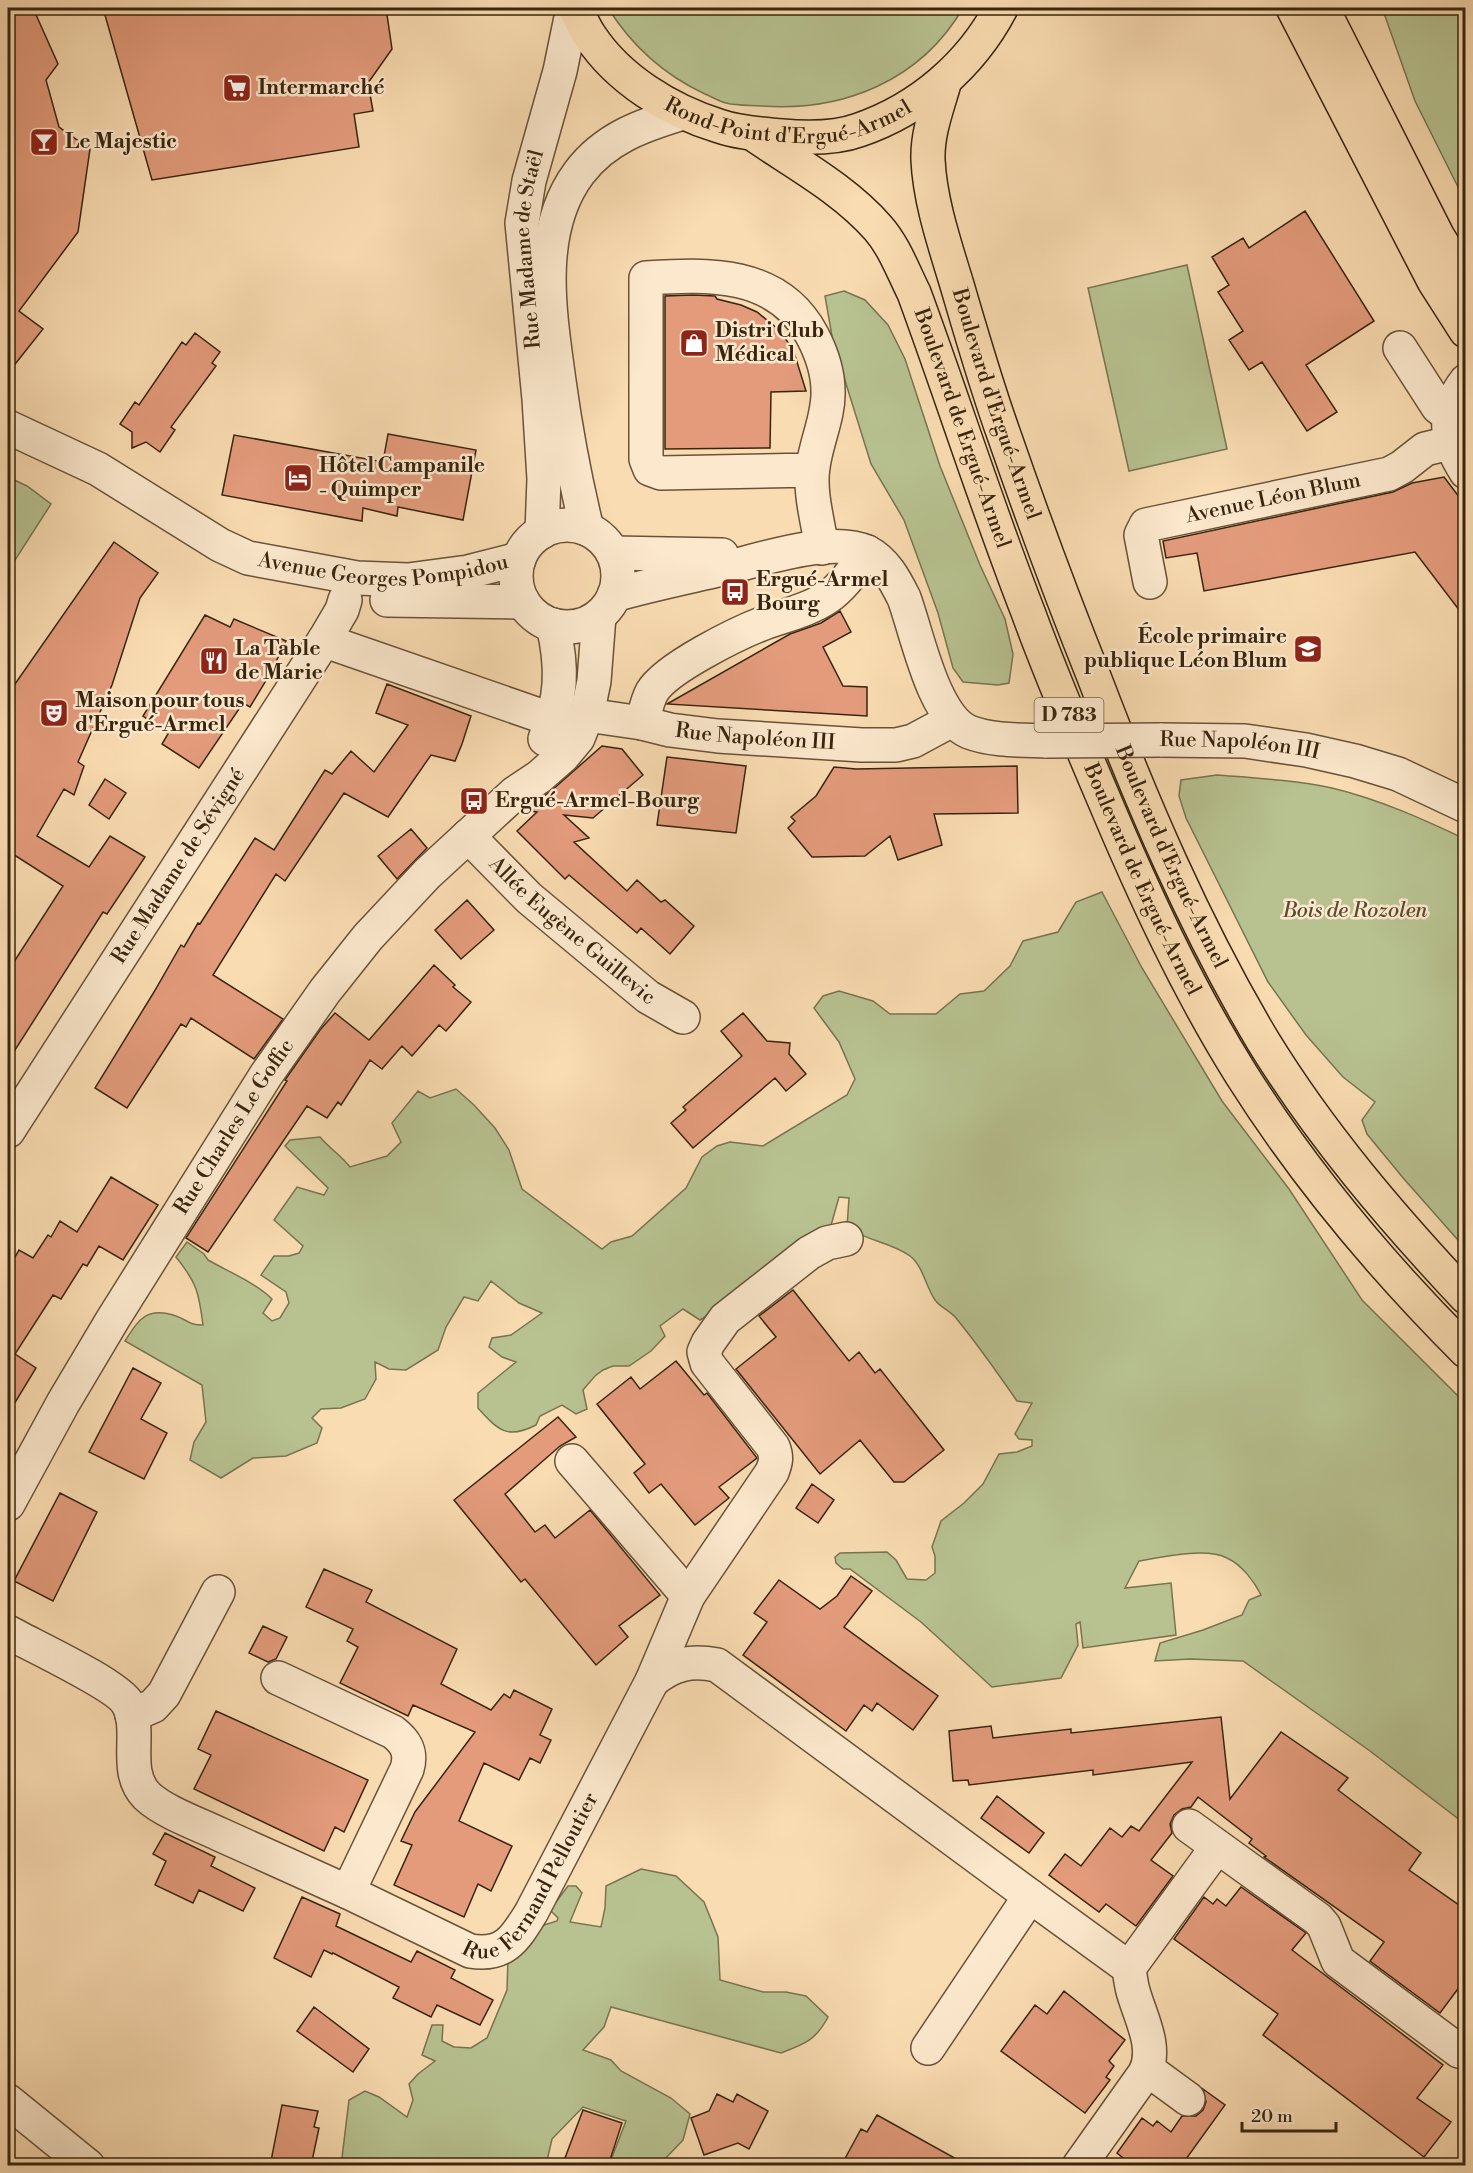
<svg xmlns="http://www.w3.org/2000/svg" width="1473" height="2173" font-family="'Libre Bodoni',serif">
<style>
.green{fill:#b8c291;stroke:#787450;stroke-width:1.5}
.building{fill:#e39b7c;stroke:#38250f;stroke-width:1.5}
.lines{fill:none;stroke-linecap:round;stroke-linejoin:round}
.minor-casing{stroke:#685338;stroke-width:36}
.major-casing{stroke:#38250f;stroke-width:36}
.minor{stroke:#fce8cd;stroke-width:33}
.major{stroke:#fadcb2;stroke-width:33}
.minor-bridge-casing{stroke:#685338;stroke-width:36;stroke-linecap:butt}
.minor-bridge{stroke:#fce8cd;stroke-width:33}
.labels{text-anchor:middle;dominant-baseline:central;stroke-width:5;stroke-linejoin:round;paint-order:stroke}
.shield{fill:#fce8cd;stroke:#736048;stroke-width:1.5}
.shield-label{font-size:20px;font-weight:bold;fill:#38250f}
.poi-label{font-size:21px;font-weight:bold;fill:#38250f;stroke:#fce8cd;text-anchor:start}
.street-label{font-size:21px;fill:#38250f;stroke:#fce8cd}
.park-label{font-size:21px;font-style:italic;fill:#584c30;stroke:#fce8cd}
</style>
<rect width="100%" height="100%" fill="#fadcb2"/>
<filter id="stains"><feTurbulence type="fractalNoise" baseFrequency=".00333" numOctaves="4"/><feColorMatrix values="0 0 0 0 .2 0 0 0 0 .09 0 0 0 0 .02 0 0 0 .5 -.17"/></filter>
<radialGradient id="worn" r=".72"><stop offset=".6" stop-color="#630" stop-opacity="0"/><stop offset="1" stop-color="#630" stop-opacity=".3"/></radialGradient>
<path class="green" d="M608,8H963C921,80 844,112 762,106C751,105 737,106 726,103C719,101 712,97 705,94C664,75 632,46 608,8Z
M1380,8H1465V201L1415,101L1385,16Z
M1187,265L1227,449L1129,471L1088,288Z
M844,291L865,300L888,325L905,359L940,466L980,565L1005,619L1013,654L1009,683L998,685L963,682L953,668L938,613L904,520L871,464L833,342L825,296Z
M8,477L27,486L51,504L8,571Z
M1217,775C1255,778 1294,780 1332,788C1378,799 1423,819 1465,839V1248L1404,1179L1367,1134L1362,1120L1375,1102L1343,1077L1306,1035L1268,982L1186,818L1179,796L1181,780Z
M1102,892L1142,968L1222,1101L1289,1189L1362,1300L1465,1403V1824L1370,1751L1243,1661L1190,1659L1155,1661L1160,1643L1203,1630L1242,1615L1249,1600L1261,1595C1254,1581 1242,1565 1227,1558C1206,1547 1162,1557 1139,1561L1125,1588L1171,1583L1176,1635L1083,1648L1080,1622L1076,1624L1078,1645L1061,1678L992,1687L921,1622L850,1569H843L836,1563L835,1557L840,1553L887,1552L896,1560L907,1579L926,1580L935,1573V1556L932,1547L941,1521L964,1503L983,1484L999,1454L1017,1452L1032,1446V1440L1019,1439L1015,1434L1032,1403L1017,1401C997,1372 978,1345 956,1318C950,1311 940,1307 935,1300C926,1287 923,1266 910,1256C891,1242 866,1241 847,1227L849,1198L839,1197L830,1229L710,1314L700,1320L683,1309L660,1326L665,1336L651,1351L629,1366H613L603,1370L595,1376L583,1390L587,1409L576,1414L562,1405L540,1416L536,1425C507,1440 498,1430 478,1408V1393L516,1362L502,1357L489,1347L492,1338L511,1335L542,1313L519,1303L491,1281L478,1301L464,1297L446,1327L438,1350L406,1370L389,1369L375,1362L376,1379L365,1399L341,1408L321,1409L312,1418L322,1428L317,1443L286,1456L253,1458L221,1478L190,1460L194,1442L206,1422L202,1385L125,1341C139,1319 147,1306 176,1316C188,1320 188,1325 203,1325C199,1293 197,1283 176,1257L187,1242L204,1254L208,1260C229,1272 256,1283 272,1299L263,1313L272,1321L280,1318L289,1303L286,1292L261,1275L274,1256H289L299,1253L303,1246L274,1220L297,1187L324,1195L328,1188L285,1146L290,1140L320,1137C330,1149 341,1155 350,1167L387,1156L401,1142L392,1123L418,1091L430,1098L456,1089L474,1105L495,1128L509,1150L522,1189L602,1249L611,1242L632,1236L686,1188L702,1157L717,1146L730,1142L763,1146L847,1095L855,1079L839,1042L814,1008L823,996L839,991L873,1001L890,1014H936L960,994L984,991L1010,966L1023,941L1058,932L1076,902Z
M641,1869L676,1876L704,1902L718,1937L720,1980L763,1992H786L806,1996L828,2017C816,2040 805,2044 781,2053L611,2007L604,2027L583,2050L611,2060L621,2071L671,2098L690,2114L683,2140L659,2165H609L626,2121L583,2107L552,2139L546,2165L341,2166L349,2100L365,2091L379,2097L407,2117L413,2100L409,2084L418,2074L435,2061L422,2055L432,2025H443L442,2041L454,2047L471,2048L487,2038L507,1990L508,1959L538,1927L557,1921L558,1918L550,1910L568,1886H576L582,1893L570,1922L601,1927L605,1908L606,1886Z"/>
<path class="building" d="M16,8H33L58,64L46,80L59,127L90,149L78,232L19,311L43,329L8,373V23Z
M103,8H386L392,49L368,83L373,111L354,114L359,147L152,180Z
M1305,211L1374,321L1306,365L1337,412L1307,431L1262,362L1249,370L1229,340L1243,331L1218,292L1229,285L1212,257L1243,238L1249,248Z
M693,295L715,296L717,299L741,305L757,312L778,329L793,349L806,391L771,392L770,448L665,449V296Z
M195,333L220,352L212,363L216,366L171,427L175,430L160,452L146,442L132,448V432L120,424L135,402L139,405L182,342L186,345Z
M388,434L476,450L463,520L398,507L397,516L363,508L362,521L222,495L234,435L383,462Z
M1444,477L1466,506V619L1415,552L1204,591L1197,553L1166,558L1163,541L1393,492L1412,483Z
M114,542L158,573L140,598L112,685L78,762L84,766L74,795L64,789L37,836L89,867L110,836L145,857L107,914L103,912L8,1061V971L63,886L8,851V694Z
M840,611L851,632L823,647L843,686L867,687V716L667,704L790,634L821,623Z
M205,615L230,627L234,619L286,641L270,674L250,707L243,703L199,768L162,744L168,734L143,716Z
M387,684L471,716L462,744L455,761L431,755L388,817L344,793L285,881L276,874L213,975L283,1019L254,1059L191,1018L186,1027L181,1024L127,1108L95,1088L154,992L181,945L184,947L198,923L200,924L255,838L274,850L325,770L332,774L351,751L374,772L408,725L376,713Z
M602,746L622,749L643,775L593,818L564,815L589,838L574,842L627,891L637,880L661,902L665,900L694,926L670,954L641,928L637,933L569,875L565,879L517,831L537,812L524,810L551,791Z
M667,757L746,766L736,833L657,825Z
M1017,766L1018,813L934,814L942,845L898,860L890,836L865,856L812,857L788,828L795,821L791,817L816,796L834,767L856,769Z
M105,779L126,793L109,819L89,805Z
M411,829L427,848L397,879L378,856Z
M467,900L494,930L461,959L435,930Z
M434,965L455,985L453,987L471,1002L446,1031L439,1025L412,1056L402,1046L382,1069L370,1060L341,1105L338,1102L327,1118L307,1106L208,1252L186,1238L287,1081L285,1080L320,1030L335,1013L369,1040Z
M743,1013L767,1041L790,1043L789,1054L806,1074L786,1091L775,1078L693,1148L671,1123L686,1110L683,1107L742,1056L721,1031Z
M111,1177L158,1205L123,1260L99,1246L87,1266L83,1264L61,1299L53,1295L15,1354L36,1368L8,1414V1269L19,1250L33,1258L48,1235L51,1237L60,1221L77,1232Z
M793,1290L849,1361L859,1352L875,1373L880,1369L944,1450L904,1482H894L860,1440L820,1474L736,1369L776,1337L759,1316Z
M676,1361L704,1395L707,1393L757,1458L719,1487L729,1498L695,1525L661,1484L649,1493L634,1473L645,1464L597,1404L631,1377L640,1389Z
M133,1368L161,1383L141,1419L167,1433L144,1479L89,1452Z
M558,1417L576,1437L560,1446L505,1494L535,1532L545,1525L555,1538L590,1510L660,1595L619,1626L628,1637L596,1665L525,1579L521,1582L454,1500Z
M812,1484L834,1500L818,1523L796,1508Z
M60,1493L97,1512L53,1601L14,1581Z
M324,1569L372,1590L366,1602L457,1649L441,1684L491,1710L504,1694L510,1698L514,1690L552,1709L540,1735L551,1740L540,1763L530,1758L519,1780L484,1763L459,1821L512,1846L491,1891L478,1884L464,1917L394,1885L412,1845L401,1841L415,1812L475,1732L413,1705L408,1716L340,1683L358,1647L347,1641L353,1629L306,1607Z
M851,1576L872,1591L844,1627L938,1696L913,1730L877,1703L872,1711L864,1705L846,1731L743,1655L767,1622L754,1613L779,1580L820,1609L837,1596Z
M263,1626L287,1637L276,1659L268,1662L249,1653Z
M216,1711L368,1780L344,1832L335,1827L324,1851L194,1789L211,1755L198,1749Z
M1221,1717L1230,1799L1281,1732L1348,1778L1338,1790L1421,1853L1409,1870L1466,1910V1978L1440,2013L1370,1961L1384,1942L1264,1857L1266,1856L1249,1843L1252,1839L1198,1797L1191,1807L1182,1809L1174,1815L1170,1824L1172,1833L1151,1860L1173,1876L1136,1926L1106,1904L1099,1912L1049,1875L1065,1854L1081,1866L1110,1828L1122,1837L1131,1826L1139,1831L1192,1762L1093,1775V1770L969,1785L968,1780L953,1781L949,1731L991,1726L993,1738L1071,1729V1733Z
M997,1796L1044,1833L1029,1853L981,1818Z
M165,1833L215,1857L211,1866L255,1888L243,1911L199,1890L193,1903L155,1885L166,1861L153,1854Z
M1241,1887L1306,1933L1292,1950L1443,2065L1417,2098L1451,2122L1424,2157L1263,2035L1278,2014L1174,1939L1204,1897L1213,1904L1217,1899L1226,1906Z
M302,1897L340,1914L336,1926L411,1962L417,1951L455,1970L451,1978L493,2000L480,2025L437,2005L431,2017L393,1998L399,1987L333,1953L332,1954L324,1950L311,1977L274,1958Z
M1064,1991L1125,2040L1109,2061L1114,2066L1106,2077L1110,2080L1085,2113L1001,2051L1035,2005L1047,2014Z
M314,2007L369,2049L353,2072L297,2031Z
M1203,2089L1225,2105L1181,2166H1133L1117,2153L1142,2118L1153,2126L1157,2121L1171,2132L1182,2116H1196L1203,2110L1206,2102Z
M717,2094L733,2102L737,2094L768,2111L749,2149L738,2143L704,2155L691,2118L709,2111Z
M282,2105L318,2111L314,2127L319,2128L311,2166H270Z
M583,2110L622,2123L608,2166H562Z
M877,2115L969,2166H841L861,2129L867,2132Z"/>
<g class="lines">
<g class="minor-casing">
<g id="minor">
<path d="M1400,348L1438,407L1442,410L1451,411"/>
<path d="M1466,381C1441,414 1445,439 1466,472"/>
<path id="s1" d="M8,427L98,469L220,545L248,558L357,578L408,580L468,572L519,559"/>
<path d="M812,470L661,473L650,469L646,459V278C708,274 778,271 812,335C821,352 828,371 828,391C829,416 816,442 813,467C809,492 818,522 822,548"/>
<circle cx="567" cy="576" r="51"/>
<path d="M587,529C575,480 566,432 559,381C550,314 535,232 579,173C605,138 643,125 683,113"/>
<path id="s2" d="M542,532L544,479L539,399L522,223L529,181L560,71L573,8"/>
<path d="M613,553L722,555"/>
<path id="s3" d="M1150,582L1141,535L1146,525L1389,474L1402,467L1425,449L1450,443"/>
<path d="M614,595C649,585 683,578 718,570C757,561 829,535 867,552C885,561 895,580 904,598C917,633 933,717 969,732C992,741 1023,740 1047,741"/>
<path d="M387,600L523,602"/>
<path d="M325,639L337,645L553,720"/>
<path id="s4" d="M587,715L642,723L670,730L718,736L862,745H896L913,741L952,720"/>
<path d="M642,723C645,713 647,701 652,692C666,668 738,633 764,623C786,615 809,610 828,597C844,586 855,568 867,552"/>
<path d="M545,739C562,699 563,668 553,625"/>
<path id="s5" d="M1160,740L1245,741L1306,750L1355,761L1398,774L1466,806"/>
<path id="s6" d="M468,836L529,898L648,997L683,1017"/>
<path id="s7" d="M8,1131L325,639L342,610L345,600"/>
<path d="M572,1461L688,1596"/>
<path id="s8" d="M8,1504L63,1403L113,1319L266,1075L325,991L368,937L427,874L515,793L539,777L563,756L578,738L587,715L594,681L599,616"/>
<path d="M8,1632C31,1645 118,1685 128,1704C143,1731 122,1771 147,1796C164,1812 198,1824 219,1834C262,1853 305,1873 348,1892"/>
<path id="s9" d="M278,1678L393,1732C406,1742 412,1752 407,1769L348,1892L470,1951C504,1957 515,1939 531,1913L652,1681L688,1596L772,1472C776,1462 777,1457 773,1447L707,1363L704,1352L708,1343L725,1319L809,1253L827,1243L846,1239"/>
<path d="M652,1681C673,1663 692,1660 717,1665L1030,1896L928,2048"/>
<path d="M132,1715L153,1706L164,1694L218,1592"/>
<path d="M1189,1826L1318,1919L1324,1926L1338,1961L1459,2051"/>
<path d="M1030,1896L1129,1968C1130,1976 1131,1984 1133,1991C1140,2017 1158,2047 1145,2073L1079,2166"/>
<path d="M1129,1968L1217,1847"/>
<path d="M1147,2069L1188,2099"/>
<path d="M8,2101L88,2166"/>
</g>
</g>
<g class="major-casing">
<g id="major">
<path id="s10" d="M575,8C580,17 584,27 590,36C618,79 670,111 719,126C739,133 761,134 782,136C805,138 837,138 859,130C920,109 971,65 1001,8"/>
<path d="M1293,8L1434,281L1466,331"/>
<path d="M1322,8L1437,235L1466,283"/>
<path id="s11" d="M945,80C938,106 927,132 928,160C930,202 945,245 957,285C972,336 986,385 1004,435C1032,516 1062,597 1094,677C1142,803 1194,925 1263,1041C1320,1134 1391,1217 1466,1297"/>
<path id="s12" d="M753,134C795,163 844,189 878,228C894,246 903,271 914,293C953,399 987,507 1028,612C1051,675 1077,736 1103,797C1143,892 1186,986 1241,1074C1304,1174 1382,1267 1466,1351"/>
</g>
</g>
<use href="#minor" class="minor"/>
<use href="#major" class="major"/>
<g class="minor-bridge-casing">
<path id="minor-bridge" d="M1047,741L1160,740"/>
</g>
<use href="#minor-bridge" class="minor-bridge"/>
</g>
<defs>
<g id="supermarket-square" transform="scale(1.5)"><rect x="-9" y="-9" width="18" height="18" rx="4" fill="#8f2418" stroke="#fce8cd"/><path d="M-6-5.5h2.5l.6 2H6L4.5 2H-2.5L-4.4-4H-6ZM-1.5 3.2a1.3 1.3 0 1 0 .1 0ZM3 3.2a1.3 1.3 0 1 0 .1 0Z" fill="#fff"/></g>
<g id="bar-square" transform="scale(1.5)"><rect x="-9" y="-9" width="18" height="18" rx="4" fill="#8f2418" stroke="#fce8cd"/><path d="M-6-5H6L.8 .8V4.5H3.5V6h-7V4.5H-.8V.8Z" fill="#fff"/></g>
<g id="shop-square" transform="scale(1.5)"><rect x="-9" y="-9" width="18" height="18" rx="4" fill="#8f2418" stroke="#fce8cd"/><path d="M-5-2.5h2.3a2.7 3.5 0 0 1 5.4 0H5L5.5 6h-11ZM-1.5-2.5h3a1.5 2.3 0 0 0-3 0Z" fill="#fff"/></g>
<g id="hotel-square" transform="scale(1.5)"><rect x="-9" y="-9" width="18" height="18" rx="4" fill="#8f2418" stroke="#fce8cd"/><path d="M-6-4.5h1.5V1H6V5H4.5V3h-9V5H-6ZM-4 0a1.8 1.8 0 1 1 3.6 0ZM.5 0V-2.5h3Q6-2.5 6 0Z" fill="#fff"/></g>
<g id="bus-square" transform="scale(1.5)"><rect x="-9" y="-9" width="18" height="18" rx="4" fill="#8f2418" stroke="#fce8cd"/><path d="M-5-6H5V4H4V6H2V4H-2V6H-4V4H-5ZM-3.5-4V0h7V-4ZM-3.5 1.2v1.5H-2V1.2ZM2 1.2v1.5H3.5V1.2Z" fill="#fff"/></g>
<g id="school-square" transform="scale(1.5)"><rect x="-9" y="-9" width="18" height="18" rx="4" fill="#8f2418" stroke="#fce8cd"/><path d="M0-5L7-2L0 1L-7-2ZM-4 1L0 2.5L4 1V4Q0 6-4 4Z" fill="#fff"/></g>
<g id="restaurant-square" transform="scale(1.5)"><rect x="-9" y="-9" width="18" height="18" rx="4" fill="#8f2418" stroke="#fce8cd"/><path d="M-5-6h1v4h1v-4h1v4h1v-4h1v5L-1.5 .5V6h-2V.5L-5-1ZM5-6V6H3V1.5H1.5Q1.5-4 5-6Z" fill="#fff"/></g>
<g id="theatre-square" transform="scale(1.5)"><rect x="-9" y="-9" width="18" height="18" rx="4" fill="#8f2418" stroke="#fce8cd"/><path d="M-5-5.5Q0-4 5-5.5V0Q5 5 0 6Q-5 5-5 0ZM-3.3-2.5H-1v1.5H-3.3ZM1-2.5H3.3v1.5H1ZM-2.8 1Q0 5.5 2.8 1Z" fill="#fff"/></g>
</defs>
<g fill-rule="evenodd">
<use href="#supermarket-square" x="237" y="88"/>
<use href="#bar-square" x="44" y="142"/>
<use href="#shop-square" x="694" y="343"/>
<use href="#hotel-square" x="298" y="478"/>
<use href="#bus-square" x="735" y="592"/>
<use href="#school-square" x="1308" y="649"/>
<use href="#restaurant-square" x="214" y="661"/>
<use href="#theatre-square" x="54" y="713"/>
<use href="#bus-square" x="474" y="801"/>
</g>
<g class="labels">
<rect class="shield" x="1034.5" y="698" width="69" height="34" rx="4.5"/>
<g class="shield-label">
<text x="1069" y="715">D 783</text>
</g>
<g class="poi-label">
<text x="258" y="88">Intermarché</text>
<text x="65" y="142">Le Majestic</text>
<text x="715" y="331">Distri Club<tspan x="715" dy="24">Médical</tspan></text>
<text x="319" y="466">Hôtel Campanile<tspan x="319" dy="24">- Quimper</tspan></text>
<text x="756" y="580">Ergué-Armel<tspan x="756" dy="24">Bourg</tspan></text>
<text x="1287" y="637" text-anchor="end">École primaire<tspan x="1287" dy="24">publique Léon Blum</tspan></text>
<text x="235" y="649">La Table<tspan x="235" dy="24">de Marie</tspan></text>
<text x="75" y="701">Maison pour tous<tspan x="75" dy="24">d'Ergué-Armel</tspan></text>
<text x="495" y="801">Ergué-Armel-Bourg</text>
</g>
<g class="street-label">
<text stroke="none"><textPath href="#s10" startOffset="262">Rond-Point d'Ergué-Armel</textPath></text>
<text stroke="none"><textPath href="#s2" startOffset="284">Rue Madame de Staël</textPath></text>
<text stroke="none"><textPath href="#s11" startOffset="336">Boulevard d'Ergué-Armel</textPath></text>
<text stroke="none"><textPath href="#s12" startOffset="375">Boulevard de Ergué-Armel</textPath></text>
<text stroke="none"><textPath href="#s3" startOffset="189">Avenue Léon Blum</textPath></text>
<text stroke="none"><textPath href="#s1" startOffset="411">Avenue Georges Pompidou</textPath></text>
<text stroke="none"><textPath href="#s4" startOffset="170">Rue Napoléon III</textPath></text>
<text stroke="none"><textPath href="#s5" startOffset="80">Rue Napoléon III</textPath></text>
<text stroke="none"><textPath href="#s11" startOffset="822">Boulevard d'Ergué-Armel</textPath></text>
<text stroke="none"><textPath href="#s7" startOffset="315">Rue Madame de Sévigné</textPath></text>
<text stroke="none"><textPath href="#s12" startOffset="861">Boulevard de Ergué-Armel</textPath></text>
<text stroke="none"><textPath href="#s6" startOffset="141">Allée Eugène Guillevic</textPath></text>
<text stroke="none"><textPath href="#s8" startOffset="440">Rue Charles Le Goffic</textPath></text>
<text stroke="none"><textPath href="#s9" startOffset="544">Rue Fernand Pelloutier</textPath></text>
</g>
<g class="park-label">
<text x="1355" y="911">Bois de Rozolen</text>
</g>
</g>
<rect width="1473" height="2173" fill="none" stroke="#fadcb2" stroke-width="30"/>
<rect x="9" y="9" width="1455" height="2155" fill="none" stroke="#38250f" stroke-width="3"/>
<rect x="15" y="15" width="1443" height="2143" fill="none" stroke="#38250f" stroke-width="1.5"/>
<path d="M1242 2122v9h94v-9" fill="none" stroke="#38250f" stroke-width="3"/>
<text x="1251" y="2122" font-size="18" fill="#38250f" stroke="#fce8cd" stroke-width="4.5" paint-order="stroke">20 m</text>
<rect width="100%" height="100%" filter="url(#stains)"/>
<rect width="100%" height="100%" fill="url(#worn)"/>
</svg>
